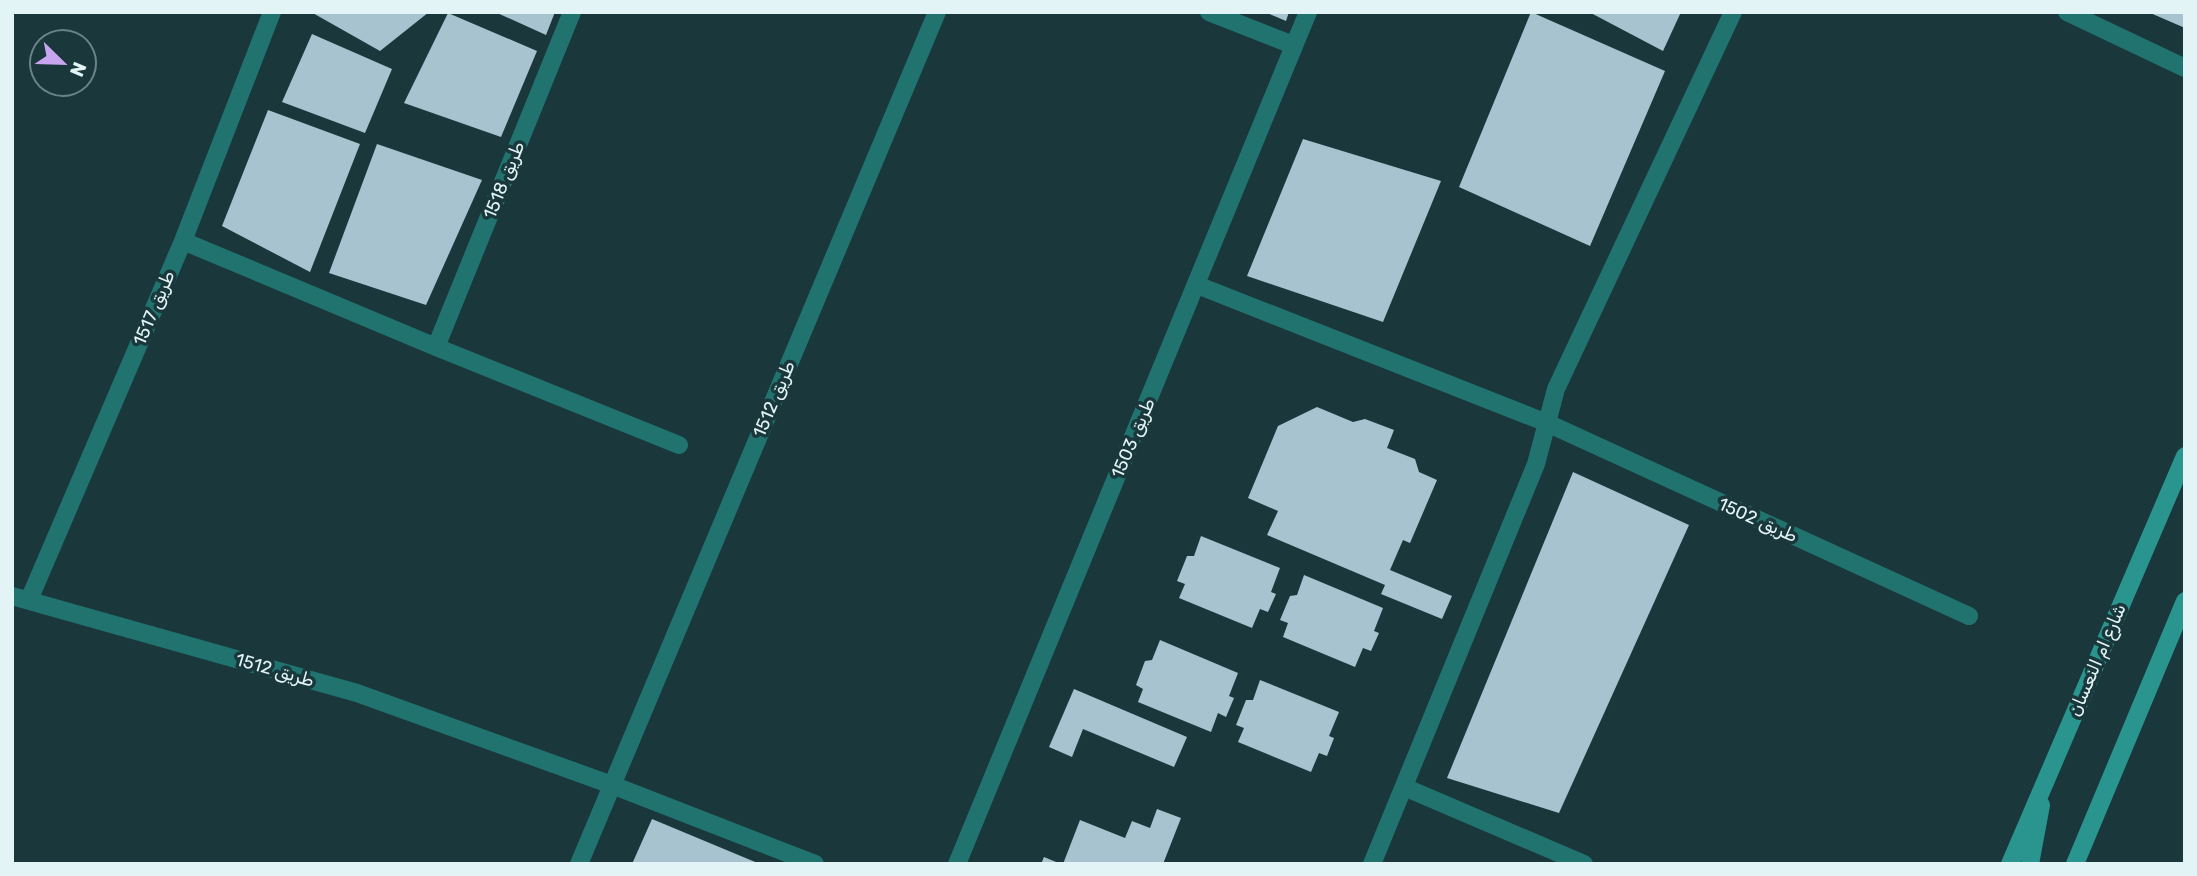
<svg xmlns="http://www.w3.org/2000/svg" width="2197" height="876" font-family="Rubik,Cairo,sans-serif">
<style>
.building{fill:#a7c3d0}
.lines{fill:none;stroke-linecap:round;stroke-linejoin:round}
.minor{stroke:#21736f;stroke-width:18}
.secondary{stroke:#2a948e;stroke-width:18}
.labels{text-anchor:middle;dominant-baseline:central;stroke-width:7;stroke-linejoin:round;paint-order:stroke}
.street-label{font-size:18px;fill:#e3f4f7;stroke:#1a373b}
</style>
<rect width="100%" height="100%" fill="#1a373b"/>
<path class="building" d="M311,12H429L380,51Z
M495,12H555L546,35Z
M1265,12H1289L1286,21Z
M1531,12L1665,71L1590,246L1459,187Z
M1589,12H1681L1663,51Z
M2148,12H2185V28Z
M448,13L537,51L501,137L404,103Z
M312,34L392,69L365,133L282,102Z
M268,110L360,144L310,272L222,226Z
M1303,139L1441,181L1383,322L1247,276Z
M377,144L482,180L426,305L329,273Z
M1317,407L1353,422L1365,419L1394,430L1387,448L1415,459L1419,472L1437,480L1410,543L1403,540L1390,570L1452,596L1442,619L1381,594L1385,585L1267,535L1278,511L1248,498L1278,426Z
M1573,472L1689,525L1559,813L1447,778Z
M1201,536L1280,568L1271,592L1276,594L1268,612L1260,609L1252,628L1179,598L1185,584L1177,581L1187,556H1194Z
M1304,575L1383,608L1374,631L1379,633L1371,651L1363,648L1355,667L1283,637L1288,623L1280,620L1290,596L1297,595Z
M1160,640L1238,673L1229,696L1234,698L1226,717L1218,713L1211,732L1138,702L1143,689L1136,685L1145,661L1152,660Z
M1260,680L1339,712L1329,736L1334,738L1327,756L1319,753L1311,772L1238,742L1244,728L1236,725L1246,700H1253Z
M1074,689L1187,737L1174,767L1083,729L1072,757L1049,747Z
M1157,809L1181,818L1163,864H1063L1080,820L1125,838L1132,821L1150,828Z
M652,819L760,864H632Z
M1044,857L1061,864H1041Z"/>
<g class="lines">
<path class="minor" d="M1209,12L1293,45
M2067,12L2185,68
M183,241L436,347L679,445
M1197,285L1547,423L1969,616
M436,347L572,12
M12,596L357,693L612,785L815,864
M29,600L183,241L272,12
M1404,787L1584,864
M579,864L937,12
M957,864L1308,12
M1372,864L1536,464L1556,389L1733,12"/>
<path class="secondary" d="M2010,864L2185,456
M2030,864L2041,805
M2075,864L2185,601"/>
</g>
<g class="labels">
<g class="street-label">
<text transform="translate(504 180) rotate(-68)">طريق 1518</text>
<text transform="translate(154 308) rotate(-67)">طريق 1517</text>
<text transform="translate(774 399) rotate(-67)">طريق 1512</text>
<text transform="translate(1133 438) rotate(-67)">طريق 1503</text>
<text transform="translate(1758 520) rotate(24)">طريق 1502</text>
<text transform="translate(2097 660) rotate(-67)">شارع ام النعسان</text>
<text transform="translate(275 670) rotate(16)">طريق 1512</text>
</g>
</g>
<rect width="2197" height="876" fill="none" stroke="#e3f4f7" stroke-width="28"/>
<g transform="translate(63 63) rotate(113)"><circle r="33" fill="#1a373b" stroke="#6a8386" stroke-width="2"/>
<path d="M0-5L12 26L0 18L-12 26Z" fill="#c8a6ef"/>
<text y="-10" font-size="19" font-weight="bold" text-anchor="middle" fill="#e3f4f7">N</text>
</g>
</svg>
